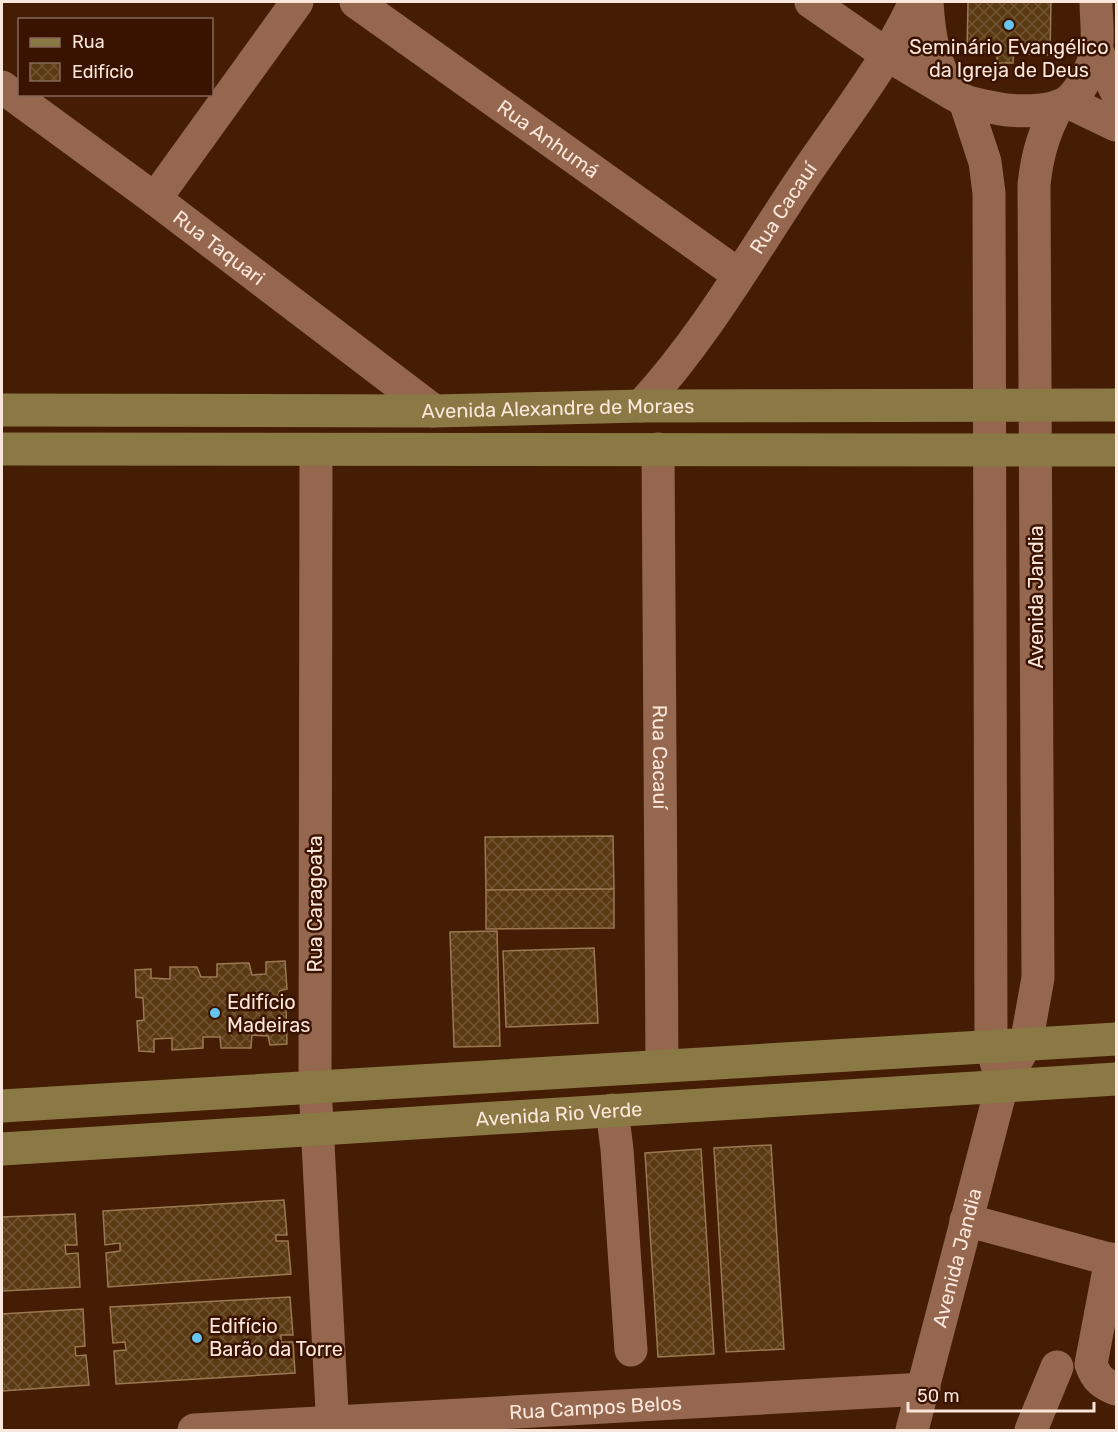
<svg xmlns="http://www.w3.org/2000/svg" width="1118" height="1432" font-family="Rubik,sans-serif">
<style>
.building{fill:url(#building-cross-hatch);stroke:#9a7851;stroke-width:1.5}
.lines{fill:none;stroke-linecap:round;stroke-linejoin:round}
.minor{stroke:#94674e;stroke-width:33}
.major{stroke:#8a7944;stroke-width:33}
.poi-dot{fill:#66c4ef;stroke:#391300;stroke-width:2}
.labels{text-anchor:middle;dominant-baseline:central;stroke-width:5;stroke-linejoin:round;paint-order:stroke}
.poi-label{font-size:20px;fill:#fbe6db;stroke:#391300;text-anchor:start}
.street-label{font-size:20px;fill:#fbe6db;stroke:#391300}
</style>
<defs>
<pattern id="building-cross-hatch" width="8" height="8" patternUnits="userSpaceOnUse" patternTransform="scale(1.5)"><rect width="8" height="8" fill="#593a12"/><path d="M0 0l8 8M0 8l8-8" fill="none" stroke="#725634"/></pattern>
</defs>
<rect width="100%" height="100%" fill="#441d04"/>
<path class="building" d="M968,2H1051L1050,55L1027,54V48H1014L1013,63H997V52H967Z
M613,836L614,889L486,890L485,837Z
M614,889V928L486,929V890Z
M497,931L500,1046L454,1047L450,932Z
M594,948L598,1023L506,1027L503,951Z
M285,961L287,989L279,991V1006H286L287,1044L270,1045L268,1036L252,1035L251,1048H221L220,1037H203V1048L172,1050V1038L154,1039V1052L139,1051L137,1021L144,1020L143,998L136,997L135,970L151,969V978L170,979V967H197L201,977H217V964L243,963H249L252,975L266,974V962Z
M771,1145L784,1349L726,1352L714,1148Z
M701,1149L714,1354L658,1357L645,1153Z
M284,1200L287,1235H276V1241H288L291,1274L108,1287L106,1253L120,1251V1243L105,1245L103,1211Z
M75,1214L77,1245H65L66,1254L78,1253L80,1287L2,1291V1217Z
M290,1297L293,1335H281V1342H293L295,1373L116,1384L114,1351L126,1350L125,1342L113,1343L110,1307Z
M83,1309L85,1346L75,1347L76,1356L86,1355L89,1385L2,1391V1314Z"/>
<g class="lines">
<g class="minor">
<path id="s1" d="M356,2L739,275"/>
<path d="M811,2L886,54L953,94"/>
<path d="M927,2C929,34 933,65 953,92C960,103 982,105 995,108C1012,112 1051,113 1067,102C1080,93 1093,67 1096,52C1099,37 1096,17 1096,2"/>
<path d="M1097,51L1116,91"/>
<path id="s2" d="M2,87L155,199L434,411"/>
<path d="M965,101L985,162L989,193L991,1044L999,1072"/>
<path d="M1068,102L1116,125"/>
<path d="M155,199L297,2"/>
<path id="s3" d="M641,406C704,338 751,255 802,179C841,121 886,65 915,2"/>
<path id="s4" d="M658,449L662,1064"/>
<path d="M316,450L315,1086L333,1430"/>
<path d="M612,1110L617,1149L631,1350"/>
<path d="M966,1220L1116,1261"/>
<path d="M1111,1259L1091,1364C1096,1379 1103,1384 1116,1389"/>
<path id="s5" d="M194,1430L924,1389"/>
<path id="s6" d="M912,1430L1002,1085L1026,1044L1038,978L1034,185C1037,155 1044,132 1058,106"/>
<path d="M1031,1430L1057,1367"/>
</g>
<g class="major">
<path id="s7" d="M2,410L434,411L641,406L1116,405"/>
<path d="M2,449L1116,450"/>
<path d="M2,1106L1116,1039"/>
<path id="s8" d="M2,1149L1116,1079"/>
</g>
</g>
<g class="poi-dot">
<circle cx="1009" cy="25" r="6"/>
<circle cx="215" cy="1013" r="6"/>
<circle cx="197" cy="1338" r="6"/>
</g>
<g class="labels">
<g class="poi-label">
<text x="1009" y="47" text-anchor="middle">Seminário Evangélico<tspan x="1009" dy="23">da Igreja de Deus</tspan></text>
<text x="227" y="1002">Edifício<tspan x="227" dy="23">Madeiras</tspan></text>
<text x="209" y="1326">Edifício<tspan x="209" dy="23">Barão da Torre</tspan></text>
</g>
<g class="street-label">
<text stroke="none"><textPath href="#s1" startOffset="236">Rua Anhumá</textPath></text>
<text stroke="none"><textPath href="#s3" startOffset="244">Rua Cacauí</textPath></text>
<text stroke="none"><textPath href="#s2" startOffset="270">Rua Taquari</textPath></text>
<text stroke="none"><textPath href="#s7" startOffset="556">Avenida Alexandre de Moraes</textPath></text>
<text transform="translate(1036 597) rotate(-90)">Avenida Jandia</text>
<text stroke="none"><textPath href="#s4" startOffset="308">Rua Cacauí</textPath></text>
<text transform="translate(315 904) rotate(-90)">Rua Caragoata</text>
<text stroke="none"><textPath href="#s8" startOffset="558">Avenida Rio Verde</textPath></text>
<text stroke="none"><textPath href="#s6" startOffset="178">Avenida Jandia</textPath></text>
<text stroke="none"><textPath href="#s5" startOffset="402">Rua Campos Belos</textPath></text>
</g>
</g>
<rect width="1118" height="1432" fill="none" stroke="#fbe6db" stroke-width="6"/>
<rect x="18" y="18" width="195" height="78" fill="#391300" stroke="#876758" stroke-width="1.5"/>
<rect x="30" y="38" width="30" height="9" fill="#8a7944" stroke="#876758" stroke-width="1.5"/>
<text x="72" y="48" font-size="18" fill="#fbe6db">Rua</text>
<rect x="30" y="63" width="30" height="18" fill="url(#building-cross-hatch)" stroke="#876758" stroke-width="1.5"/>
<text x="72" y="78" font-size="18" fill="#fbe6db">Edifício</text>
<path d="M908 1402v9h186v-9" fill="none" stroke="#fbe6db" stroke-width="3"/>
<text x="917" y="1402" font-size="18" fill="#fbe6db" stroke="#391300" stroke-width="4.5" paint-order="stroke">50 m</text>
</svg>
